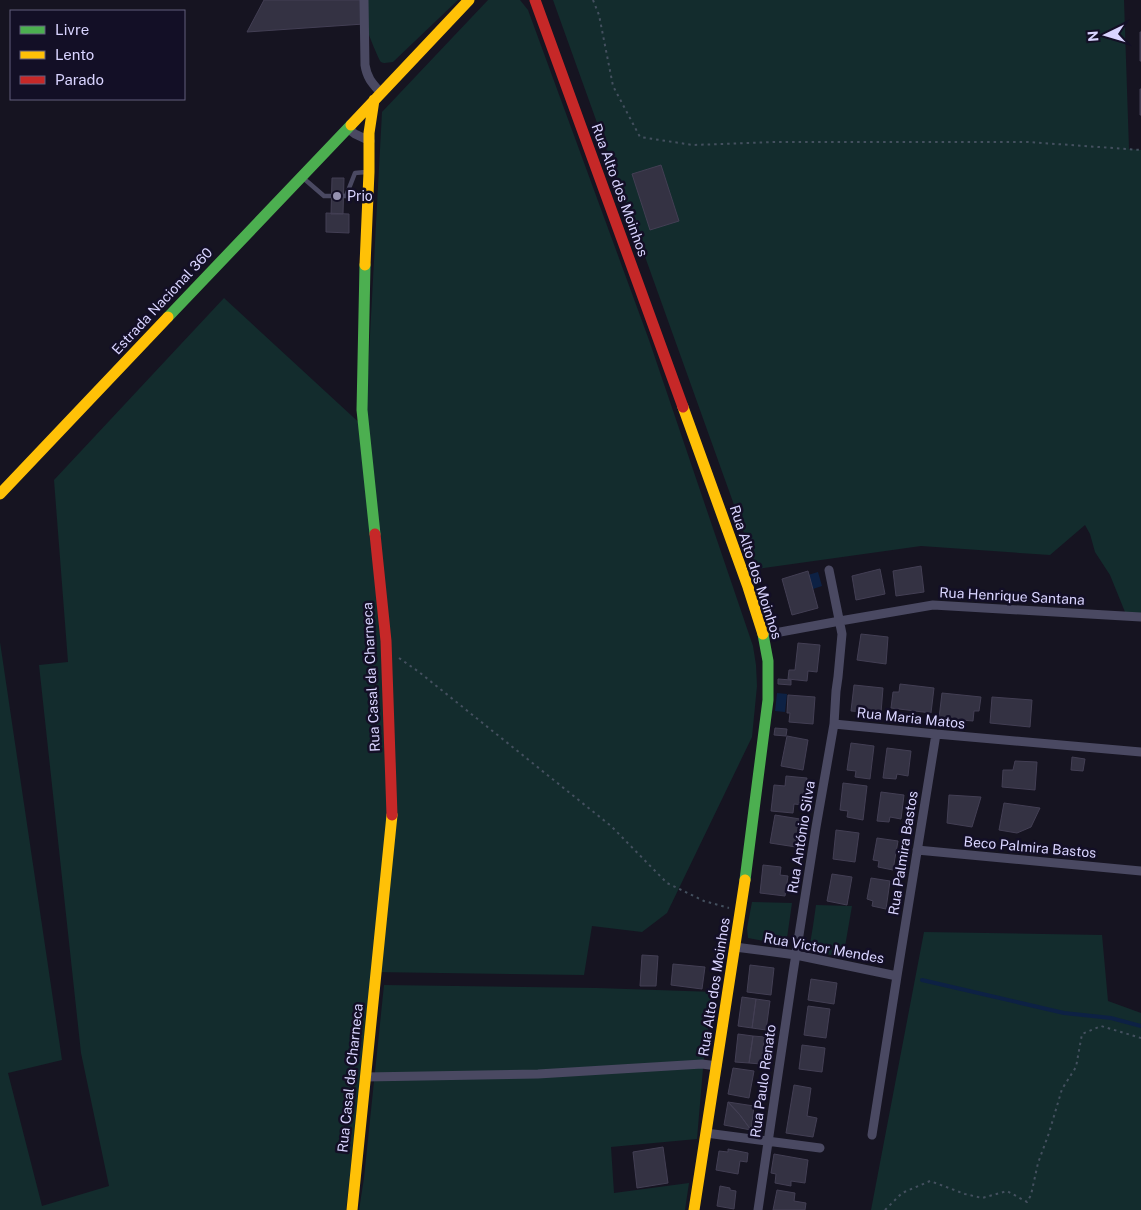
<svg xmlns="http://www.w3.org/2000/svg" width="1141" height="1210" font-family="'Public Sans',sans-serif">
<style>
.green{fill:#132c2d}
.water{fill:#0d2144}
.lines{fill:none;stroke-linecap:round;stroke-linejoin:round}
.stream{stroke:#0d2144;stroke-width:4}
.building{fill:#343243;stroke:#433f54}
.path{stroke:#44505f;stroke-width:2;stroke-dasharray:2.5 4;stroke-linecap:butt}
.lane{stroke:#4a4962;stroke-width:4.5}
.street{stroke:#4a4962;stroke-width:9}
.fast{stroke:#4caf50;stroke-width:11}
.slow{stroke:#ffc107;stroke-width:11}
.jam{stroke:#c62828;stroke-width:11}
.poi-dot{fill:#9591b1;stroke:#130f26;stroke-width:2}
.labels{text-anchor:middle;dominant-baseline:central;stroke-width:5;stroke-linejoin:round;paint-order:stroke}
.street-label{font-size:14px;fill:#d9d4ff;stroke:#130f26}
.poi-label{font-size:14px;fill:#d9d4ff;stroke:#130f26;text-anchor:start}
</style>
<rect width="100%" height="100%" fill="#161421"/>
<path class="green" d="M364,0H458L393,62C389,62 384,64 381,62C379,61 366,28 365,24C363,17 365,8 364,0Z
M488,0H520L528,10L649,340L753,646L756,665L757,686L752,737L667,913L642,932L592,926L584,975L373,972L346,1210H0V642L62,1060L8,1073L42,1206L109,1186L81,1053L39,665L68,662L54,480L224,298L365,428L382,112Z
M553,0H1124L1129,149L1141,150V617H1127L1110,575L1095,552L1090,534L1085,525L1050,555L921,546L757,569Z
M752,902L792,903L786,945L748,938L747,928Z
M816,905L852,906L843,958L809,950L813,926Z
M924,932L1102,935L1108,1001L1141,1013V1210H871Z
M384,985L597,988L716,992L705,1045L697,1139L611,1147L614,1193L689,1183L685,1210H359L364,1178Z"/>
<path class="water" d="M818,572L822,586L813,589L808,575Z
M777,693L787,694L785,712L775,711Z"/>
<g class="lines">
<path class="stream" d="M922,980L1064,1013L1111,1018L1141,1026"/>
</g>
<path class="building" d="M264,0H364V24L247,32Z
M1140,32H1141V61H1140Z
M1140,89H1141V115H1140Z
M661,165L679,221L650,230L632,174Z
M332,178H344L343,214H331Z
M326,213L349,214V233L326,232Z
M921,566L924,592L896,596L893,571Z
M880,569L885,594L856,600L852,576Z
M808,571L818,608L792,615L782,579Z
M861,634L888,637L886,664L857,660Z
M798,643L820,645L817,672L808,671L807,681L788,679L789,670H795Z
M778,679L791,680V685L778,684Z
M900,684L934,688L931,713L891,708L893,692H899Z
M854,685L883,688L881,713L851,711Z
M942,693L981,697L979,711H974L973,721L939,718Z
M788,695L815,697L813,724L789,722L790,713H787Z
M992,697L1032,700L1030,727L990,723Z
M775,728L787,729L786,736L774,735Z
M787,736L808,740L803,770L781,766Z
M851,743L874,746L870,779L855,777L856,771L847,770Z
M887,748L911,751L908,776L897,774L896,779L883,778Z
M1072,757L1085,759L1083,771L1071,770Z
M1015,761L1037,762L1035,790L1002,787L1003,770H1013Z
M786,776L807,778L804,805L794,804L793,813L771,811L774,785L785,786Z
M843,783L867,786L863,820L847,817L848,811L840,810Z
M881,792L904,795L901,819L890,817L889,822L877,821Z
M949,795L981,797L972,827L947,823Z
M1004,803L1040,808L1031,827L1017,833L999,830Z
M775,815L800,819L796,847L770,843Z
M836,830L859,833L855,862L833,859Z
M877,838L898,841L893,870L878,867L879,861L873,860Z
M763,865L781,867L780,875L788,876L785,896L760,893Z
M832,874L852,877L847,905L827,901Z
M871,878L890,881L886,909L872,906L873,901L867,899Z
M642,955L658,956L656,986H640Z
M673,964L705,967L702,989L671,985Z
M750,965L774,968L771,995L747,992Z
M811,979L837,983L834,1004L808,1000Z
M742,997L756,999L752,1028L738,1026Z
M756,999L770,1001L766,1030L752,1028Z
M808,1006L830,1009L826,1038L804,1035Z
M738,1034L753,1036L749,1063L735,1062Z
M753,1036L765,1037L761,1064L749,1063Z
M802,1045L825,1048L822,1072L799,1069Z
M733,1068L754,1071L749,1098L728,1094Z
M794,1085L811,1088L807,1116L817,1118L813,1137L786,1133Z
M728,1102L754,1106L751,1130L740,1115Z
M728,1102L740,1115L751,1130L724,1125Z
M663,1147L668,1183L637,1188L633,1152Z
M728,1149L748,1153L747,1162L740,1161L738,1174L716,1170L719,1151L728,1152Z
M774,1154L808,1160L805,1183L791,1181V1186L775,1183L776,1174L771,1173Z
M720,1186L730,1188V1190L736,1191L734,1209L717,1206Z
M777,1190L795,1193L794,1201L806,1203L805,1210H773Z"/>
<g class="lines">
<path class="path" d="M593,0L599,15L613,86L640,137L693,145L776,142H1028L1141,150
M399,658L419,672L611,826L667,883L704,901L729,908
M885,1210L902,1193L930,1181L965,1194L982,1198L1007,1191L1027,1202L1031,1195L1038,1163L1049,1133L1062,1089L1076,1067L1082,1034L1101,1026L1141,1038"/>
<path class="lane" d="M302,177L324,196H346L355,173L366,172"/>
<path class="street" d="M364,0L365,65C367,78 372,83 381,93
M347,128L355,134L370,141
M829,570L842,634L838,677L836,691L834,724L936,734L1141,752
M764,635L840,621L933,605L1141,617
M917,850L1141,871
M735,947L796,955L897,976L872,1135
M897,976L936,734
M365,1077L538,1074L702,1064L717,1066
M706,1133L820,1148
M758,1210L793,973L816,827L834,724"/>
<path class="fast" d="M365,265L362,410L375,534
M168,317L351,125
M745,880L768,700V661L763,634"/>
<path class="slow" d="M351,125L469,0
M365,265L369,172V133L374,100
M683,407L748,587L763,634
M0,494L168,317
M352,1210L392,815
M694,1210L745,880"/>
<path class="jam" d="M535,0L683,407
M375,534L386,641L392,815"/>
</g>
<circle class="poi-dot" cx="337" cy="196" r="5"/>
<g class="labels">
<g class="street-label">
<text transform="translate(620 190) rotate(70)">Rua Alto dos Moinhos</text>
<text transform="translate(162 301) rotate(-47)">Estrada Nacional 360</text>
<text transform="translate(756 572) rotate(72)">Rua Alto dos Moinhos</text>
<text transform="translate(1012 596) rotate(3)">Rua Henrique Santana</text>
<text transform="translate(371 677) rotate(-93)">Rua Casal da Charneca</text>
<text transform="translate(911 718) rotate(6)">Rua Maria Matos</text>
<text transform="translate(801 837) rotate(-81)">Rua António Silva</text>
<text transform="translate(1030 847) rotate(5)">Beco Palmira Bastos</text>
<text transform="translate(903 853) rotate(-81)">Rua Palmira Bastos</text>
<text transform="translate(824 948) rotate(10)">Rua Victor Mendes</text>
<text transform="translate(714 987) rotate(-81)">Rua Alto dos Moinhos</text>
<text transform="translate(350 1078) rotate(-84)">Rua Casal da Charneca</text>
<text transform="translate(763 1081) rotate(-82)">Rua Paulo Renato</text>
</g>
<g class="poi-label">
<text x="347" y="196">Prio</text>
</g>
</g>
<rect x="10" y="10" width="175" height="90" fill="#130f26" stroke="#625e7d"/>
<rect x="20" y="26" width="25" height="8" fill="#4caf50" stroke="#625e7d"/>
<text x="55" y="35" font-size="15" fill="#d9d4ff">Livre</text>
<rect x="20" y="51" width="25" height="8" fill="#ffc107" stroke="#625e7d"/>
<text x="55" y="60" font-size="15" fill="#d9d4ff">Lento</text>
<rect x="20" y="76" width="25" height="8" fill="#c62828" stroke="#625e7d"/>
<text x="55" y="85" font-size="15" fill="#d9d4ff">Parado</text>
<g transform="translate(1106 35) rotate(265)" stroke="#130f26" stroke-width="4" paint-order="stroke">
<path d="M0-4L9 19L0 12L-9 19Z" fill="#d9d4ff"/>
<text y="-8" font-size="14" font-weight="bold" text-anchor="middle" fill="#d9d4ff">N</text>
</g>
</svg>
